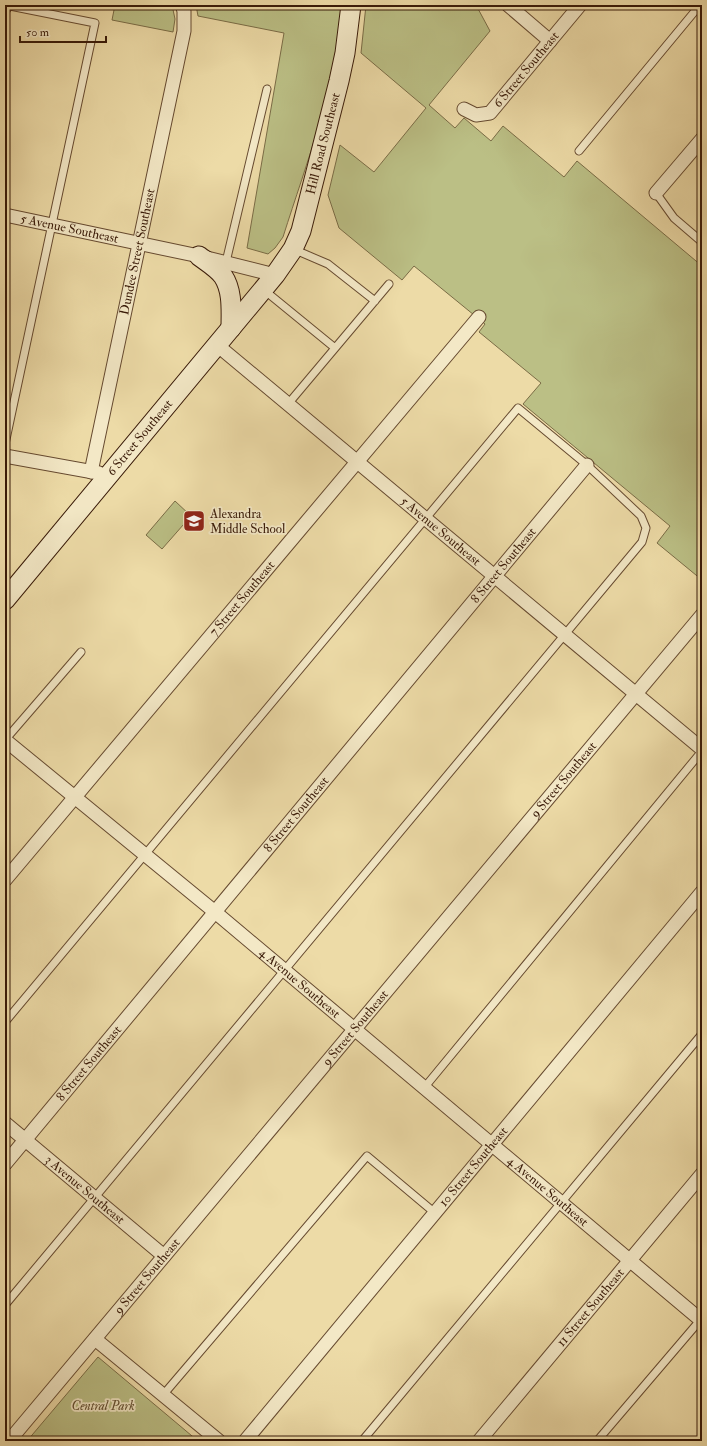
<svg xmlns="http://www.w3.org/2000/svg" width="707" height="1446" font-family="'IM FELL Double Pica',serif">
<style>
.green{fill:#bbbf85;stroke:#7a6c46}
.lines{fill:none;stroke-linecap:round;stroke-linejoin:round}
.lane-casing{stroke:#664a30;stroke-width:9}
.street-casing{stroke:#664a30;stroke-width:15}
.secondary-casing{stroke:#391a08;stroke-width:21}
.lane{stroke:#f3e8c6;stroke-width:7}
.street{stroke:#f3e8c6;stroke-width:13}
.secondary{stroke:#f3e8c6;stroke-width:19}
.labels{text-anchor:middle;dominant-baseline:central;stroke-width:3.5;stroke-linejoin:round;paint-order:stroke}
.street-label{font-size:13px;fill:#391a08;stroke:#f3e8c6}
.poi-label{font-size:13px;fill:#391a08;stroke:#f3e8c6;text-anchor:start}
.park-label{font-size:13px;font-style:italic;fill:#604c2e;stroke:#f3e8c6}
</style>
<rect width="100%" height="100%" fill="#eddba7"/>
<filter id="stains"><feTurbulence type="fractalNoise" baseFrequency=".005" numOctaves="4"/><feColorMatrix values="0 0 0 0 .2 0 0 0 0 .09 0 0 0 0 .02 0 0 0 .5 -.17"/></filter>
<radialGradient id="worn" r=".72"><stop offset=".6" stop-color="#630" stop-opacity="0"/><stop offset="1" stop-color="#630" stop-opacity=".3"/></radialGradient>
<path class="green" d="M115,5H172L175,19L173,32L112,20Z
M196,5H342C337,85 307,161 283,237L275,248L268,254L247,248L284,33L198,16Z
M366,5H476L490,31L429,105L455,128L464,118L491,141L503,126L564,177L577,161L702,266V580L657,543L670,526L523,404L541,383L479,332L485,324L414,266L402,280L339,228L328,195L340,145L374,172L426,108L361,53Z
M175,501L191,516L162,549L146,535Z
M98,1357L198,1441H27Z"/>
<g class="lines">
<g class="lane-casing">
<path id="lane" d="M5,5L95,23L5,444
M579,151L700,5
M656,193L674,218L702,242
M293,249L328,264L375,301
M226,262L267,89
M264,290L335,348
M288,404L389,284
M5,740L81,652
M5,1022L518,408L587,465L641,516L646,528L642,542L5,1305
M424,1088L702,751
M163,1395L367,1156L435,1213
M362,1441L702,1034
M597,1441L702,1318"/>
</g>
<g class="street-casing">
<g id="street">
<path d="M508,5L550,41"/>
<path d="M5,7V5"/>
<path id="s1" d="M464,109L476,115L490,113L580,5"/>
<path d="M656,193L702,139"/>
<path id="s2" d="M5,215L199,256L275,275"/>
<path id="s3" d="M217,345L702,749"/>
<path d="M5,456L99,473"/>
<path id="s4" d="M91,472L184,31V11L182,5"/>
<path id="s5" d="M5,740L215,912L702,1321"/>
<path id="s6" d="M5,880L479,317"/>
<path id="s7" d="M5,1123L164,1256"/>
<path id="s8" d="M5,1164L587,465"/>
<path d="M95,1339L219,1441"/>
<path id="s9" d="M9,1441L702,615"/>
<path id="s10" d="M245,1441L702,892"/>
<path id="s11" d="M479,1441L702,1174"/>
</g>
</g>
<g class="secondary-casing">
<g id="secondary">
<path d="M199,256C207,262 217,268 223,276C233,291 231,311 231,328"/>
<path id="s12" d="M5,600L275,275L293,249L301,231L339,81L345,53L351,5"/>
</g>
</g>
<use href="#lane" class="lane"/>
<use href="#street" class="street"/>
<use href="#secondary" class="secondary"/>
</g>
<defs>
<g id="school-square" transform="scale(1.15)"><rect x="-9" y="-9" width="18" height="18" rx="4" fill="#8f2418" stroke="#f3e8c6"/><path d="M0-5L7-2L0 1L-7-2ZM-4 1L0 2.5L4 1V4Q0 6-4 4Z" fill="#fff"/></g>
</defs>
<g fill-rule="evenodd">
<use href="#school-square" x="194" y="521"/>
</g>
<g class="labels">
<g class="street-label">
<text stroke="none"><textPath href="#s1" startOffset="84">6 Street Southeast</textPath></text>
<text stroke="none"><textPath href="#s12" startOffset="564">Hill Road Southeast</textPath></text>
<text stroke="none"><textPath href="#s2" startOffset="66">5 Avenue Southeast</textPath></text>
<text stroke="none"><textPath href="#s4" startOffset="225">Dundee Street Southeast</textPath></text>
<text stroke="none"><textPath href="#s12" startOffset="211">6 Street Southeast</textPath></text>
<text stroke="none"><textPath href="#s3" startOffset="291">5 Avenue Southeast</textPath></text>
<text stroke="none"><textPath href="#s8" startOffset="779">8 Street Southeast</textPath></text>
<text stroke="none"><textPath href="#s6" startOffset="368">7 Street Southeast</textPath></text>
<text stroke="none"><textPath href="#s9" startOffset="863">9 Street Southeast</textPath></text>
<text stroke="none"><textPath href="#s8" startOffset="455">8 Street Southeast</textPath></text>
<text stroke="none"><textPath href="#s5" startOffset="382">4 Avenue Southeast</textPath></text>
<text stroke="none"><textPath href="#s9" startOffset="539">9 Street Southeast</textPath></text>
<text stroke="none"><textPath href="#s8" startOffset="131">8 Street Southeast</textPath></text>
<text stroke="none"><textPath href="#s10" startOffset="357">10 Street Southeast</textPath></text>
<text stroke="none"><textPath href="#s7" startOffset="104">3 Avenue Southeast</textPath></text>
<text stroke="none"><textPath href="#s5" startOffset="706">4 Avenue Southeast</textPath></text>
<text stroke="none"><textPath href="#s9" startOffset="215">9 Street Southeast</textPath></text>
<text stroke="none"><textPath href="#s11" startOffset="174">11 Street Southeast</textPath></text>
</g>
<g class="poi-label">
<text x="210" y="514">Alexandra<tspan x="210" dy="15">Middle School</tspan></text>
</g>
<g class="park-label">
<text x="103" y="1406">Central Park</text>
</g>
</g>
<rect width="707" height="1446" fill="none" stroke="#eddba7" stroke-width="20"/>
<rect x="6" y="6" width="695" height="1434" fill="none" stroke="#391a08" stroke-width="2"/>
<rect x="10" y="10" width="687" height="1426" fill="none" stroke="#391a08"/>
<path d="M20 36v6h86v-6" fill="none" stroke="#391a08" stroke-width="2"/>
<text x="26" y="36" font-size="12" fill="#391a08" stroke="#f3e8c6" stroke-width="3" paint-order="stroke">50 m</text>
<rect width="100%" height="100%" filter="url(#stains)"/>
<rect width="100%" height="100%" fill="url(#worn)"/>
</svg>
